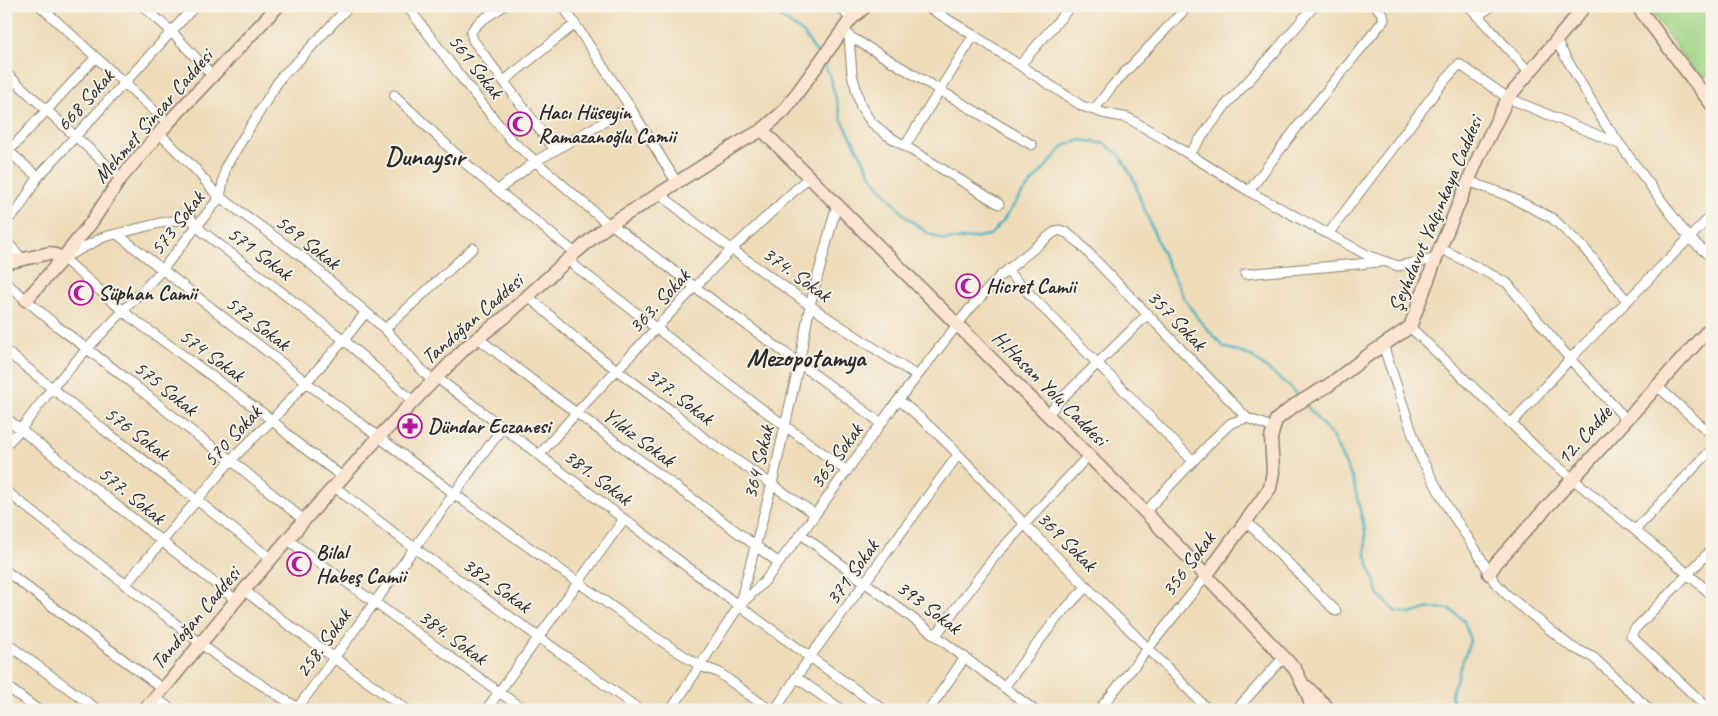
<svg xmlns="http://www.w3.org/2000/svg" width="1718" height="716" font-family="Caveat,sans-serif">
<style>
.green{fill:#9ed383;stroke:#647f57}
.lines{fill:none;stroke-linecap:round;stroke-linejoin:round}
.stream{stroke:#40aebd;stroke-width:2.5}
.street-casing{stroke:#8c8472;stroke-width:11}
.secondary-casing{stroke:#8c8472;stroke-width:15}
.street{stroke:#fff;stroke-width:9}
.secondary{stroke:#fce5d0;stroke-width:12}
.labels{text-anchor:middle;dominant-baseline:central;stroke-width:4;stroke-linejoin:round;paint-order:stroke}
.street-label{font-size:21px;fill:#2b2b2b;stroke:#f7f3e8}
.poi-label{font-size:21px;font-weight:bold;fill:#2b2b2b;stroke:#f7f3e8;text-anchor:start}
.district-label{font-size:26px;font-weight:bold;fill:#2b2b2b;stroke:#f7f3e8}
</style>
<rect width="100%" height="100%" fill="#f7f3e8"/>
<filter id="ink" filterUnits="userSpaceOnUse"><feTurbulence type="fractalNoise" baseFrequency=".02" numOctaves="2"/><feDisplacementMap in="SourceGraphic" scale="10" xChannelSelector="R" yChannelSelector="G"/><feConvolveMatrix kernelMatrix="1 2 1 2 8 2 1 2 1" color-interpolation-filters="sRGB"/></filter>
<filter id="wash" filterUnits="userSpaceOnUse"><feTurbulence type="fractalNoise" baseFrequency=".0096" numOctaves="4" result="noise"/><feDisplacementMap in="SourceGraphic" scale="20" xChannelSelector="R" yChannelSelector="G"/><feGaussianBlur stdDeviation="1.12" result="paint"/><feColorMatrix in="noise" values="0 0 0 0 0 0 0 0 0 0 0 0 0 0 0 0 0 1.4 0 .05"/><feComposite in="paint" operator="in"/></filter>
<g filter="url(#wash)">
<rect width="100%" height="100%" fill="#eedcb9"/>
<path class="green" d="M1648,6H1712V71L1700,81Z"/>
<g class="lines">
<path class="stream" d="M753,6L767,8L803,33L819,56
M823,63L829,74L842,120L873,178L906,217L926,232L944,240L973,238L990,235L1003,221L1020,196L1065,145L1081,140L1105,144L1120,155L1135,182L1139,196L1165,259L1184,298L1199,320L1224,347L1251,356L1290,387L1299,397
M1306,405L1332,436L1353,480L1365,531L1366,555L1379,595L1395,611L1410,614L1430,608L1450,609L1464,621L1470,641L1451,694L1455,707L1461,710"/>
</g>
</g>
<g filter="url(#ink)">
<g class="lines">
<g class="street-casing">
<path id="street" d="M40,6L168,123
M143,6L172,32L213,76
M407,6L460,76L511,140L609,225
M503,6C493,14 476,21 471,33L473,40L555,150
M563,6L630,107L677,183
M839,6L851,19
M926,6L978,38L1082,106L1103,113L1128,118L1164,139L1252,193L1369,256L1398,266L1435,259
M1469,6L1529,72
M1477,16L1492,6
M844,28L849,36L852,74L861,107L871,122L887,135L999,204
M849,36L1032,145
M1556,41L1605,124L1689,238L1712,258
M1020,65L1071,6
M6,73L121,178
M504,81L575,24
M394,95L475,172L575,253
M1094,110L1113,85L1188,6
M160,134L197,171L216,194L305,259L385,329L432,381
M905,146L974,35
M6,149L38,177
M6,154L96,57
M1189,154L1225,106L1274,53L1314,6
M1468,181L1506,195L1552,218L1584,248L1627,301
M498,190L536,161L630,107
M1249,191L1298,126L1384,20L1383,15L1376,6
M660,194L698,225L822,314L917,376
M6,221L18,210L38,177L195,6
M611,224L707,296L881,423
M117,234L315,389L464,501L652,635L700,666L718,672L770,710
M1328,234L1440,86L1459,64L1508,98L1619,144
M6,241L22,259
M1440,248L1507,283L1570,359L1626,419
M567,260L758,406L847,471
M1007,271L1193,461
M1245,274L1380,262
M6,283L57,326L123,376L199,437L231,460L305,521
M529,297L581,343L673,412L704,438L815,514
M1410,327L1545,456L1688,574L1712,595
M385,329L473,248
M478,338L532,380L779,563
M1383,345L1420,456L1448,508L1476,550L1494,581L1506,594L1570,646L1594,658L1650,710
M6,351L104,430L198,501L271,559
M436,377L739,606L884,710
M1656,385L1712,435
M899,400C947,438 988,487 1031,531C1090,591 1150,649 1208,710
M1048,415L1058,402L1148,314
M6,418L236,600
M1511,424L1570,359L1712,215
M6,445L21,429L52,388L87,349L162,270L220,197L226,166L281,77L299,60L349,6
M540,454L577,412L695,287L732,249L809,177
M343,477L297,443L272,420L129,316L63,258L104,237L160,223L190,218L203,232L344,340L413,401
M335,487L398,536L640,710
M6,491L218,657L301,710
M1145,512L1216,437L1231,423L1247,418
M1245,520L1336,611
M1635,530L1712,449
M801,534L1034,710
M288,540L524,710
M6,571L94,638L163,689
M125,585L231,460L272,420L344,340L366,312
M244,590L286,623L407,710
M739,606L764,582L801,534L893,407L968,311L1000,276L1053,233L1059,230L1067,233L1077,241L1247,418L1274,428
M936,635L995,556L1089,455
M6,643L98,710
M796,677L842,710
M6,686L38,710
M1004,687L1057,618L1087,586
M155,697L172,710
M296,710L503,427
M486,710L624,519
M671,710L739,606L772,484L799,364L810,305L837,204
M775,710L810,657L958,455
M929,710L965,657
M1099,710L1206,576
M1236,710L1284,657
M1710,710L1631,636L1635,629L1712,549"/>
</g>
<g class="secondary-casing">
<path id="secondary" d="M1637,6L1712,105
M762,130L1145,512L1295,669L1308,695L1312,710
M6,263L50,253L63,258
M26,300L63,258L91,223L121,178L168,123L278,6
M1489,574L1496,563L1712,326
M1206,576L1270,488L1273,472L1271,438L1276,420L1295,405L1329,385L1367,356L1410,327L1440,248L1479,156L1508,98L1585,6
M1307,687L1330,710
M144,710L170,681L246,588L306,518L378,438L465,348L505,317L575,253L602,230L618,219L637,208L737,144L762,130L784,111L851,19L866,6"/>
</g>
<use href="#street" class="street"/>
<use href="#secondary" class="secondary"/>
</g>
</g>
<defs>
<g id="mosque-ring" transform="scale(1.25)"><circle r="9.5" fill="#f7f3e8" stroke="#b5179e" stroke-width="1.5"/><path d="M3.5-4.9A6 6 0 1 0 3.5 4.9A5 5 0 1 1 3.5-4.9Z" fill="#b5179e"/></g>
<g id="pharmacy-ring" transform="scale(1.25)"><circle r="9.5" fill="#f7f3e8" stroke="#b5179e" stroke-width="1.5"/><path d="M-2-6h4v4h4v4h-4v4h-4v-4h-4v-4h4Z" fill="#b5179e"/></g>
</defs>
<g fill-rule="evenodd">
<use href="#mosque-ring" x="520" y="124"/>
<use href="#mosque-ring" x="968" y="286"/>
<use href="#mosque-ring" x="81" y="293"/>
<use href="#pharmacy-ring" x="410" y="426"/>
<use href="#mosque-ring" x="299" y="564"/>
</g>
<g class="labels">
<g class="street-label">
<text transform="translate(476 66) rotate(52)">561 Sokak</text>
<text transform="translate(85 100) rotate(-48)">668 Sokak</text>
<text transform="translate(153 116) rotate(-49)">Mehmet Sincar Caddesi</text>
<text transform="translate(1435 214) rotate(-67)">Şeyhdavut Yalçınkaya Caddesi</text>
<text transform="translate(177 223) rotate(-52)">573 Sokak</text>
<text transform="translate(308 242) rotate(38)">569 Sokak</text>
<text transform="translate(260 253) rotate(37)">571 Sokak</text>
<text transform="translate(797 274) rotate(36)">374. Sokak</text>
<text transform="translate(659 301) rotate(-47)">363. Sokak</text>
<text transform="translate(472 319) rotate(-41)">Tandoğan Caddesi</text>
<text transform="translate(1177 320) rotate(46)">357 Sokak</text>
<text transform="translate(258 323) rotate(38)">572 Sokak</text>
<text transform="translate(212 355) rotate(36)">574 Sokak</text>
<text transform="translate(166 388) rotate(39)">575 Sokak</text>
<text transform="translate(1050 388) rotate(45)">H.Hasan Yolu Caddesi</text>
<text transform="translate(680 396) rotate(38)">377. Sokak</text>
<text transform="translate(137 433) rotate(37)">576 Sokak</text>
<text transform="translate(1584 435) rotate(-48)">12. Cadde</text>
<text transform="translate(232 436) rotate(-47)">570 Sokak</text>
<text transform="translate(639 437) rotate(37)">Yıldız Sokak</text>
<text transform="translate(836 456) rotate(-54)">365 Sokak</text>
<text transform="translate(758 462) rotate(-76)">364 Sokak</text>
<text transform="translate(598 477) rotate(37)">381. Sokak</text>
<text transform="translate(132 495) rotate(39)">577. Sokak</text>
<text transform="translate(1067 541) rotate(45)">369 Sokak</text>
<text transform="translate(1188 564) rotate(-53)">356 Sokak</text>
<text transform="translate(852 572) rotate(-54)">371 Sokak</text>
<text transform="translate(497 585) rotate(36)">382. Sokak</text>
<text transform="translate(929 607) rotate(37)">393 Sokak</text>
<text transform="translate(195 618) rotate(-50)">Tandoğan Caddesi</text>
<text transform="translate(453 637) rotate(36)">384. Sokak</text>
<text transform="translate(323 643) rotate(-54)">258. Sokak</text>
</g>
<g class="poi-label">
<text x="538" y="112">Hacı Hüseyin<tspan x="538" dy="24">Ramazanoğlu Camii</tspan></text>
<text x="986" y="286">Hicret Camii</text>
<text x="98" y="293">Süphan Camii</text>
<text x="428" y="426">Dündar Eczanesi</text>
<text x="316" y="552">Bilal<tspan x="316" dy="24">Habeş Camii</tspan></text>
</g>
<g class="district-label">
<text x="425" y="156">Dunaysır</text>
<text x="806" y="357">Mezopotamya</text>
</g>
</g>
<rect width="1718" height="716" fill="none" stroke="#f7f3e8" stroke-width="25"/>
</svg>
